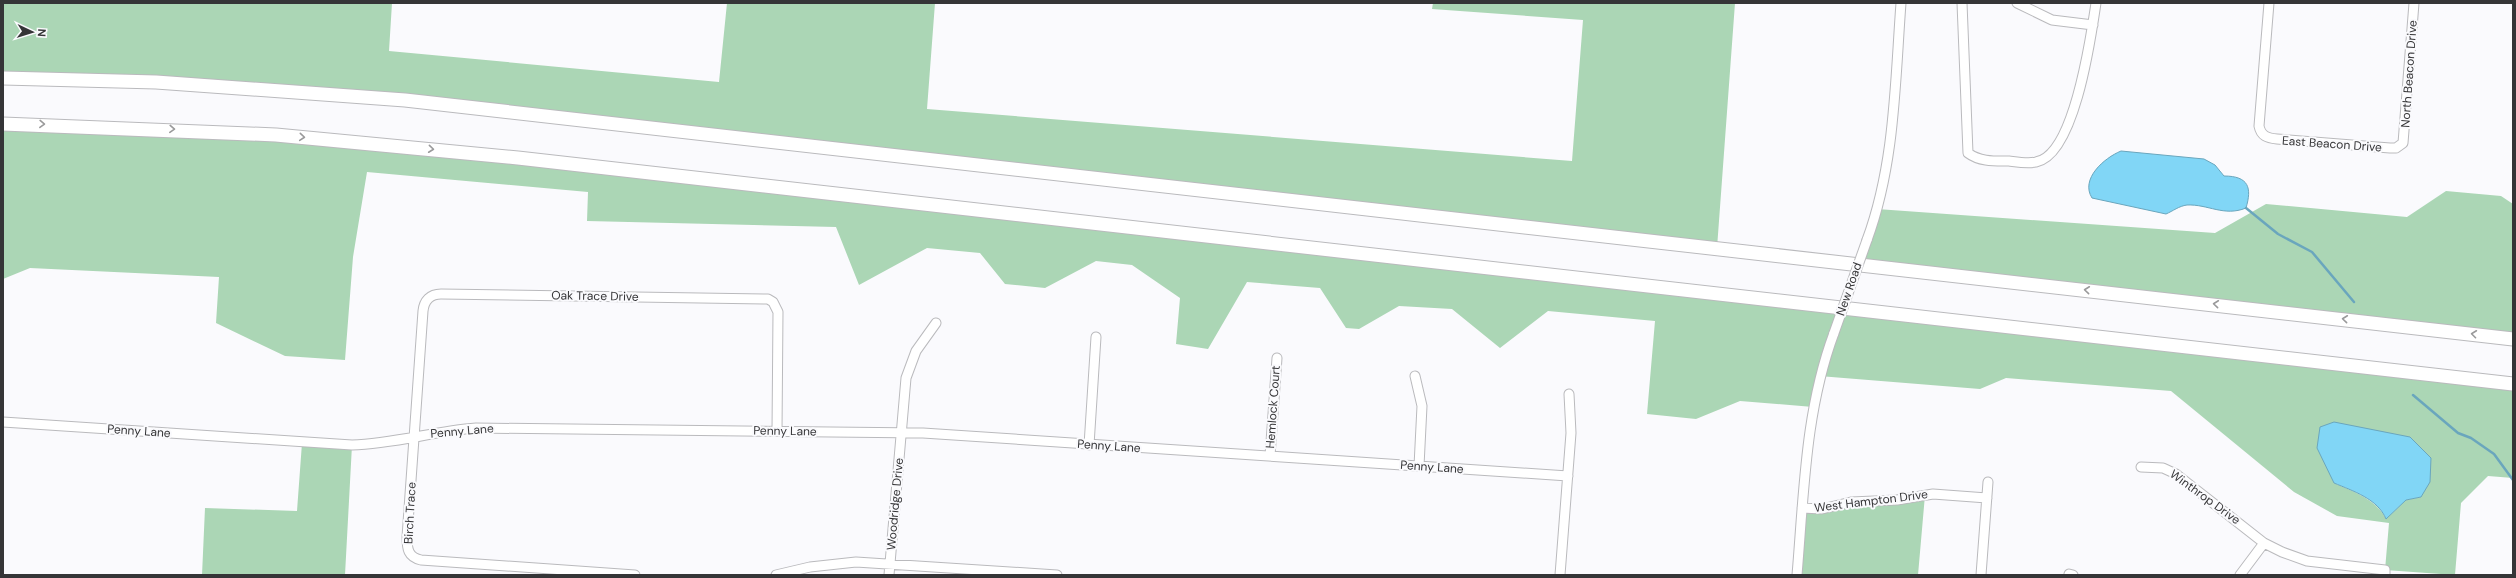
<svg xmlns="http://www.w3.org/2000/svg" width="2516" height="578" font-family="'DM Sans',sans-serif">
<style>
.green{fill:#abd6b5;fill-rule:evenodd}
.water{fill:#81d6f6;stroke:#6aa6bd}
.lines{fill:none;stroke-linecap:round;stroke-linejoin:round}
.stream{stroke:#6aa6bd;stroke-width:2.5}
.minor-casing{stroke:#bababd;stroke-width:11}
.highway-casing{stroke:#bababd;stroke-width:15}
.minor{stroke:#fff;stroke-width:9}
.highway{stroke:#fff;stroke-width:13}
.minor-bridge-casing{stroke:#bababd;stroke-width:11;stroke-linecap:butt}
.minor-bridge{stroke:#fff;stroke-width:9}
.oneway{stroke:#9a9a9b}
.labels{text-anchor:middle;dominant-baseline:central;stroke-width:4;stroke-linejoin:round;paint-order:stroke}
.street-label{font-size:12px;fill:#353537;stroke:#fafafd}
</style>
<rect width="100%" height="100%" fill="#fafafd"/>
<path class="green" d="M3,3H392L389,51L719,82L727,3H935L927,109L1572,161L1583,20L1432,9L1433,3H1735L1717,248L525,112L3,78Z
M3,124L276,135L2513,384V478L2488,476L2461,503L2455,575L2385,570L2389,523L2337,516L2294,492L2171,391L2006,378L1980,389L1819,376L1813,407L1740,401L1696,419L1647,414L1655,321L1548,311L1500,348L1452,309L1399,306L1359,329L1346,328L1320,288L1247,282L1208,349L1176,344L1180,298L1132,265L1096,261L1045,288L1005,284L980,253L927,248L859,285L836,227L587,221L588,192L367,172L353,257L345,360L285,356L216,323L219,277L30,268L3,279ZM2334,483L2421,497L2406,500L2386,519C2376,499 2354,492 2334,483Z
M2446,191L2501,196L2513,204V339L1858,264L1877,209L2215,233L2266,204L2407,217Z
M302,443L352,445L345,575H202L205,508L297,511Z
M1925,495L1918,575H1797L1802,508Z"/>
<path class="water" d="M2121,151L2204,159L2215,165L2224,176C2249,176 2252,188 2246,208C2224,217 2208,204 2187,205C2179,206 2173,211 2166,214L2092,198C2080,179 2104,158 2121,151Z
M2334,422L2410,437L2431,458L2430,482L2421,497L2406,500L2386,519C2378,499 2353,491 2334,483L2317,448L2320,427Z"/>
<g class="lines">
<path class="stream" d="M2246,208L2278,234L2312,252L2354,302
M2413,395L2458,433L2471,438L2494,454L2513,480"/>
<g class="minor-casing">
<path id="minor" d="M1962,3L1968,153C1980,162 1995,161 2009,161C2017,162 2028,164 2036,162C2075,155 2091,36 2096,3
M2017,3L2052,20L2093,25
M2269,3L2259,126C2261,136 2267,138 2277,139L2390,148H2396L2403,143L2414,3
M1867,240C1895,164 1895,83 1901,3
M1415,376L1422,406L1419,466
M3,422L352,445C394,444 434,431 476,428L923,433L1568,476
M1089,445L1096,337
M1270,456L1277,358
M2141,467L2163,468L2176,474L2264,543L2282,552L2307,561L2385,570V575
M1802,508L1822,509L1851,502L1897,500L1933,494L1987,498
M2069,574L2073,575
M635,575L421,560C408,557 407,549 407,537L423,311C424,301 430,294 441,294L768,299L773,302L778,312L777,431
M776,575L810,567L856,562L1057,575
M889,575L906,378L916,351L936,323
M1560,575L1571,433L1569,394
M1797,575C1804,493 1805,411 1834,333
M1981,575L1988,482
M2240,575L2264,543"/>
</g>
<g class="highway-casing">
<path id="highway" d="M3,78L156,82L405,100L2513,339
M3,124L276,135L518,158L2513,384"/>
</g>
<use href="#minor" class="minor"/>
<use href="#highway" class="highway"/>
<g class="minor-bridge-casing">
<path id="minor-bridge" d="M1834,333L1867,240"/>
</g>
<use href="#minor-bridge" class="minor-bridge"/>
</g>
<defs><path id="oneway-chevron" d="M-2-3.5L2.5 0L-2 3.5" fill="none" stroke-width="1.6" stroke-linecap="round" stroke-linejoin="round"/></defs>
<g class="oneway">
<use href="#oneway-chevron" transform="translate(42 124) rotate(2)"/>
<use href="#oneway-chevron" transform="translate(172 129) rotate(3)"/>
<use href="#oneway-chevron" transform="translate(302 137) rotate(5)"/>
<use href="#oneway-chevron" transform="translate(431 149) rotate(6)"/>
<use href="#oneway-chevron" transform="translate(2087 290) rotate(-174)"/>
<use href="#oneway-chevron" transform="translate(2216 304) rotate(-174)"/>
<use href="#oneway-chevron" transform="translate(2345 319) rotate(-174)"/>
<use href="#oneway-chevron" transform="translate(2474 334) rotate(-173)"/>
</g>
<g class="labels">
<g class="street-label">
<text transform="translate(2409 74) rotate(-86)">North Beacon Drive</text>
<text transform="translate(2332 144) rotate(4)">East Beacon Drive</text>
<text transform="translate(1849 289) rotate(-71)">New Road</text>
<text transform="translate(595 296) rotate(1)">Oak Trace Drive</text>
<text transform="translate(1273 407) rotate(-86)">Hemlock Court</text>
<text transform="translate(139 431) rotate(4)">Penny Lane</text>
<text transform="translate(462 431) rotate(-5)">Penny Lane</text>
<text transform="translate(785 431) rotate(1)">Penny Lane</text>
<text transform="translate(1109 446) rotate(4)">Penny Lane</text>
<text transform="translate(1432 467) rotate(4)">Penny Lane</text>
<text transform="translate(2205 497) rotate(36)">Winthrop Drive</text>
<text transform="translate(1871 501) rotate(-7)">West Hampton Drive</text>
<text transform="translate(895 504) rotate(-85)">Woodridge Drive</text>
<text transform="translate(410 513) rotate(-87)">Birch Trace</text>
</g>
</g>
<rect width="2516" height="578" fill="none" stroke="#353537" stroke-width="8"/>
<g transform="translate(32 32) rotate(94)" stroke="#fafafd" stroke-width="3" paint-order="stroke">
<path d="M0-3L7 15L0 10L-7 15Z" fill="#353537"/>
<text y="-6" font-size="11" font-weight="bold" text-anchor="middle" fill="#353537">N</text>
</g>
</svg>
